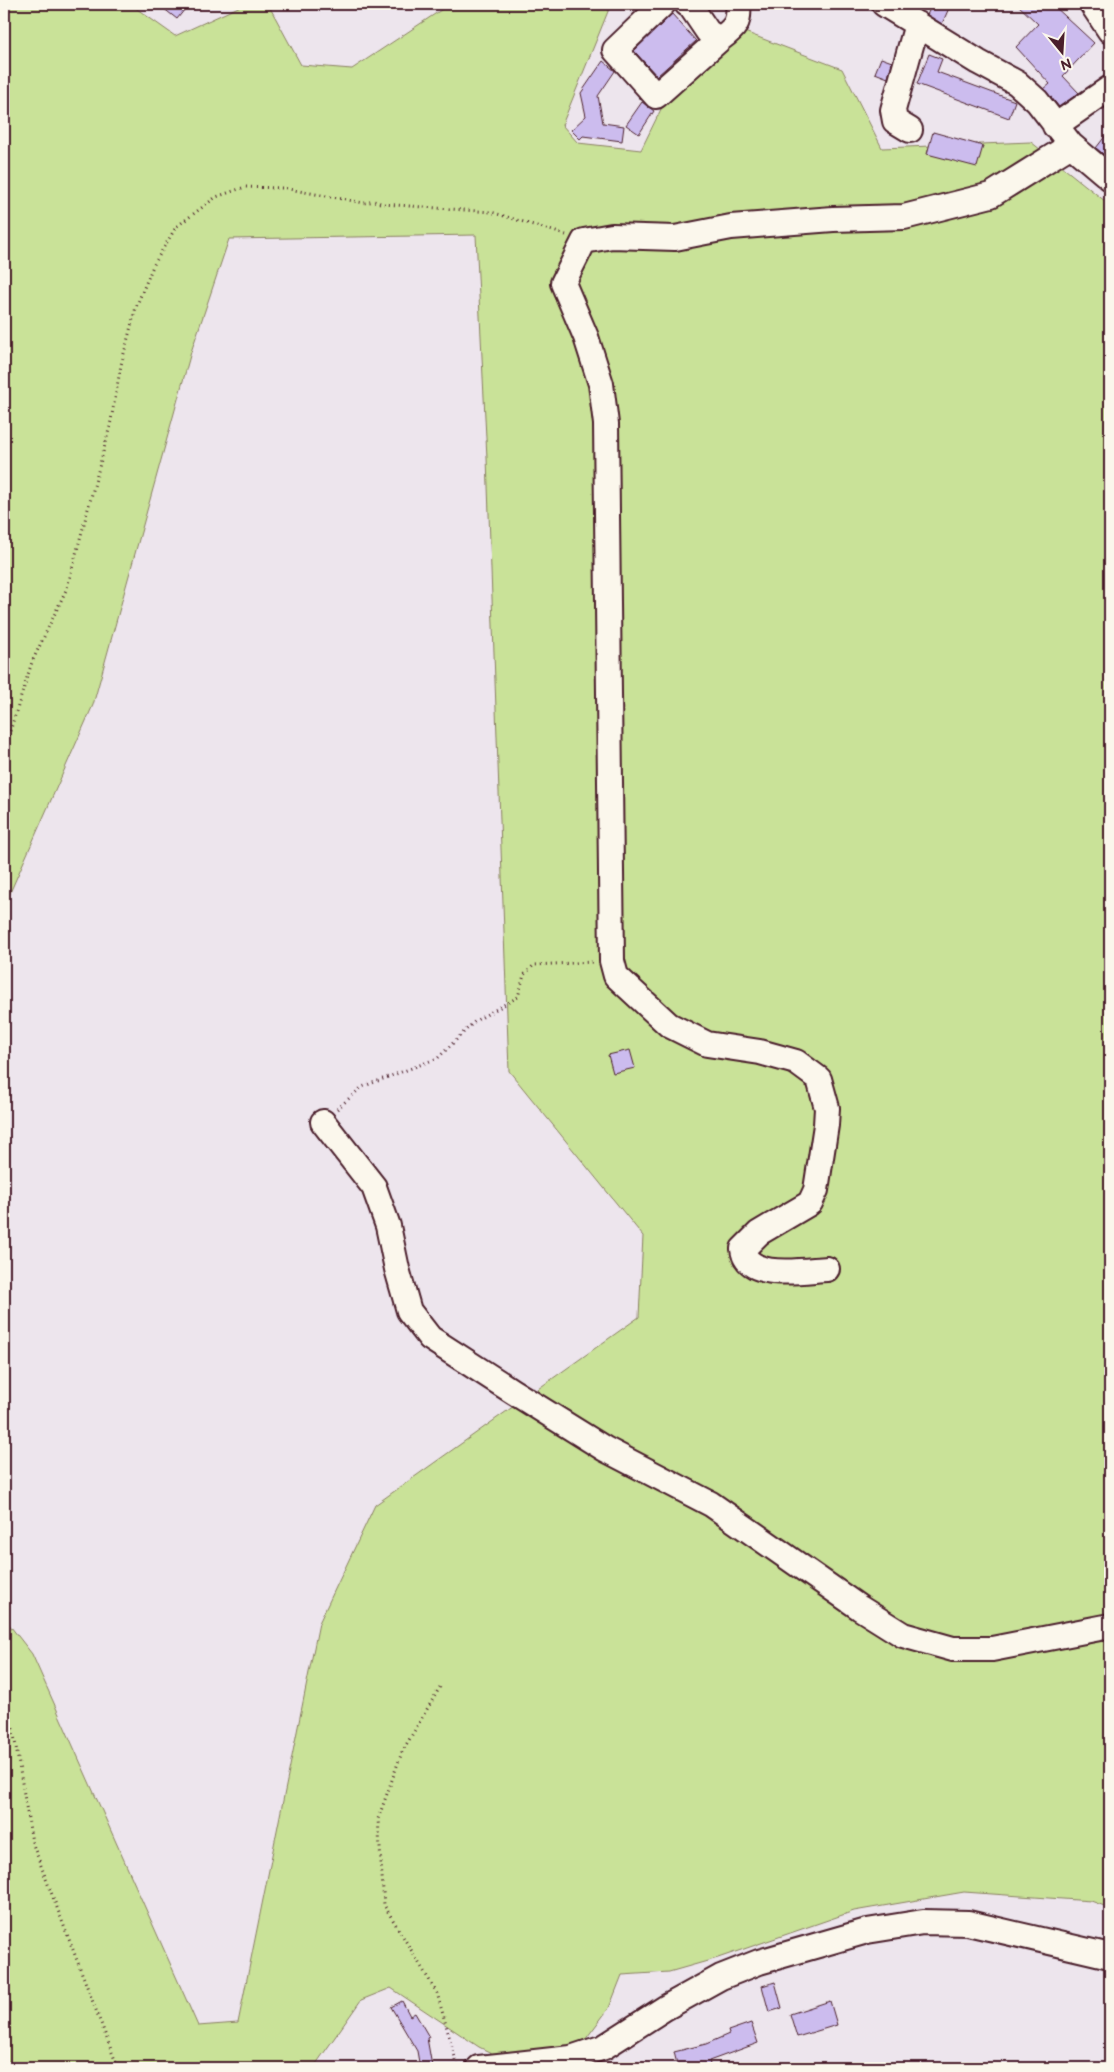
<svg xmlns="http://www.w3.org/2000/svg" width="1114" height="2072" font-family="'Balsamiq Sans',sans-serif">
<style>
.green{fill:#c9e298;stroke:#8a8062}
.building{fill:#ccbcee;stroke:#4a1f2b}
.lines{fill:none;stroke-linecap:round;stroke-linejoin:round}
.minor-casing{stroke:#4a1f2b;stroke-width:28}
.path{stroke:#4a1f2b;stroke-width:3;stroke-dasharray:1 4;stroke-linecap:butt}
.minor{stroke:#fbf7ec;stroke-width:24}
</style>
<rect width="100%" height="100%" fill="#ede5ed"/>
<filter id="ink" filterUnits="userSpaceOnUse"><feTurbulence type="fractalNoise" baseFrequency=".02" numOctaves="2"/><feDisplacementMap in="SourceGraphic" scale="10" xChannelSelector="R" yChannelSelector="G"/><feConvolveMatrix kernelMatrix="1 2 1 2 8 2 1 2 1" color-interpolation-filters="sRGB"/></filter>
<g filter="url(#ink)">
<path class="green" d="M4,4H130L175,36L245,4H268L301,65L352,69L450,4H611L562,125L578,143L641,150L663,105L742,31L842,69L882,148L1031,142L1110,205V1908L1091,1901L964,1892L854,1911L718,1958L669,1972L622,1975L609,2008L564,2068H522L479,2047L391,1988L361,2000L316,2064L311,2068H4V1618L32,1654L198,2026L238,2023L319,1623L375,1505L639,1317L643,1236L509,1071L487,458L476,235L229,239L191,352L93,705L9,895L4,899Z"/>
<path class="building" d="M158,4H189L177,19Z
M932,4H939L949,8L942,24L927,15Z
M1017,4H1052L1094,43L1063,76L1079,93L1059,107L1044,89L1050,84L1016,47L1038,24Z
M672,14L696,41L657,76L634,51Z
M929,54L942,59L937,72L1015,101L1009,118L917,84Z
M881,58L892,62L888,78L875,73Z
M603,61L615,71L598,96L603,123L624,126L622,141L583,136L580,139L571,130L586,116L581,93Z
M642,102L654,111L639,134L626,125Z
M1110,130V157L1109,159L1096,148Z
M933,132L983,146L977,167L927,154Z
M630,1050L635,1068L613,1073L608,1055Z
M775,1982L782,2008L769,2012L762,1986Z
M402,2001L410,2016L415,2013L429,2037L427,2038L432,2066L420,2068L417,2051L391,2007Z
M830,2001L837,2025L797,2037L790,2014Z
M751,2023L758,2043L709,2061L711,2068H678L674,2052L706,2044L729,2034L728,2031Z"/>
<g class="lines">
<g class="minor-casing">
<path id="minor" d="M663,4L615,50L656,96L720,39L708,32L689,4H687
M884,4L978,62L1017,83L1037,101L1071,145L1110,178
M1092,4L1110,31
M720,39C735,28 740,23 738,4
M1055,126L1110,88
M910,130L895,121L893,110L917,24
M323,1122L374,1187L388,1226L397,1269L409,1311L430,1338L512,1391L605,1449L711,1504L860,1608L903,1635L953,1649H992L1110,1626
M827,1269C804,1270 747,1281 743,1249L759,1233L810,1203L816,1190L826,1125L827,1108L819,1079L796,1062L760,1052L707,1044L669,1025L616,976L612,961L606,424L601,384L586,337L563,283L584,241L612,236L675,238L731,227L833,219L904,217L991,195L1071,145
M479,2068L571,2058L604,2047L665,2008L721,1977L759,1962L867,1931L923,1922L968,1923L1110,1956"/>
</g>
<path class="path" d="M4,750L32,662L67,588L110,426L121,365L136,307L153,266L176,227L216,197L245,187L283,188L364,203L374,201L383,204L491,212L566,235
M337,1109L362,1087L438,1058L475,1021L518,997L524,975L534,965L594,962
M440,1687L402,1752L378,1819L384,1905L437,1993L458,2068
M4,1716L13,1729L32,1842L118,2068"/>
<use href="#minor" class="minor"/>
</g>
</g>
<rect width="1114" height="2072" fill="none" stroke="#fbf7ec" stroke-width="20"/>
<rect x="10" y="10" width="1094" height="2052" fill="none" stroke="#4a1f2b" stroke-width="2" filter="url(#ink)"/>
<g transform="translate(1062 52) rotate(162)" stroke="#fbf7ec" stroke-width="4" paint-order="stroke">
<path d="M0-4L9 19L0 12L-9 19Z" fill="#4a1f2b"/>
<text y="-8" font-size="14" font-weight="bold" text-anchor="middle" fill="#4a1f2b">N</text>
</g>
</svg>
